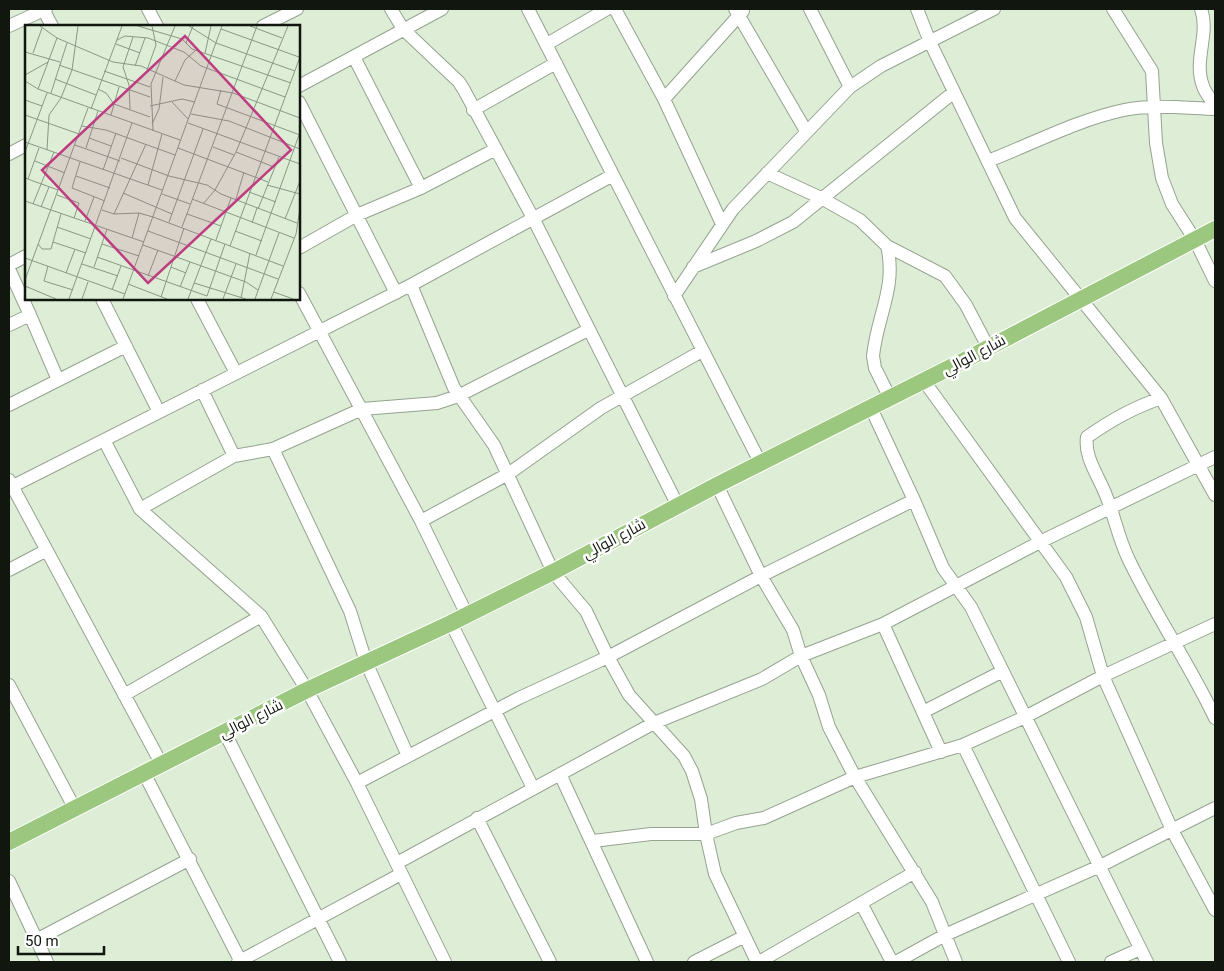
<svg xmlns="http://www.w3.org/2000/svg" width="1224" height="971" font-family="Roboto,Cairo,sans-serif">
<style>
.lines{fill:none;stroke-linecap:round;stroke-linejoin:round}
.minor-casing{stroke:#95a38f;stroke-width:14}
.major-casing{stroke:#fff;stroke-width:18}
.minor{stroke:#fff;stroke-width:12}
.major{stroke:#9cc77f;stroke-width:16}
.labels{text-anchor:middle;dominant-baseline:central;stroke-width:5;stroke-linejoin:round;paint-order:stroke}
.street-label{font-size:15px;fill:#11170f;stroke:#fff}
.inset-road{fill:none;stroke:#8b9786;stroke-width:1}
.view{fill:#bf3c81;fill-opacity:0.15;stroke:#bf3c81;stroke-width:2.5}
.inset-edge{fill:none;stroke:#11170f;stroke-width:2.5}
</style>
<rect width="100%" height="100%" fill="#ddedd6"/>
<g class="lines">
<g class="minor-casing">
<path id="minor" d="M43,9L52,26
M148,9L157,26
M391,9L403,29L459,82L464,90L533,218L678,506
M528,9L760,462
M615,9L664,99L722,224
M735,9L806,131
M810,9L850,87
M917,9L930,42L1015,218L1161,398L1215,495
M1113,9L1152,71L1156,143L1162,178L1172,204L1195,240L1215,281
M1201,9C1210,34 1193,60 1203,86C1205,93 1211,99 1215,106
M9,26L46,9
M263,26L297,9
M547,44L607,9
M354,57L421,188
M299,86L442,9
M664,99L743,11
M299,102L396,293
M473,110L556,63
M9,154L26,145
M988,161C1032,144 1077,120 1124,110C1153,104 1185,108 1215,109
M767,173L821,198L860,220L887,246L945,276L966,305L988,347
M887,246C897,287 877,316 873,356L875,368L890,398
M299,248L357,215L421,188L496,149
M9,265L26,256
M693,267L756,241L793,222L954,92
M9,269L30,315L9,325
M411,285L454,388L494,445L553,572L586,611L608,657L629,695L684,756L692,771L701,799L706,834L715,874L757,962
M299,293L421,521L467,615
M674,296L733,209L850,87L881,66L994,9
M102,299L159,412
M197,299L236,373
M30,315L58,380
M924,381L1066,577L1086,617L1103,676L1172,830L1215,910
M202,390L234,456
M1161,398C1131,409 1113,419 1087,437C1084,457 1098,475 1105,493C1114,514 1118,537 1128,558C1154,613 1189,663 1215,718
M9,405L126,346
M871,408L914,500L943,568L971,607L1147,962
M104,440L140,509L261,616L307,690L357,783L445,962
M273,449L350,611L366,662L408,756
M9,480L162,765
M717,485L761,576L793,630L801,656L819,695L829,727L855,777L932,902L956,962
M9,488L411,285L613,175
M140,509L234,456L273,449L362,409L437,403L458,396L588,330
M421,521L508,474L601,408L702,351
M9,570L45,551
M451,623L533,788
M883,624L941,752
M9,685L75,809
M124,695L261,616
M923,712L1001,672
M225,733L340,962
M963,745L1069,962
M144,773L241,962
M560,774L647,962
M357,783L519,698L608,657L761,576L914,500
M477,818L550,962
M593,841L651,834H706L736,823L764,818L855,777L963,745L1025,717L1103,676L1215,624
M397,863L654,723L762,679L801,656L883,624L1042,541L1215,457
M9,881L47,962
M861,903L892,962
M36,940L190,859
M238,962L401,874
M694,962L743,937
M759,962L915,872
M896,962L945,935L1100,866L1215,808
M1111,962L1140,949"/>
</g>
<g class="major-casing">
<path id="major" d="M9,842L307,690L451,623L553,572L717,485L965,360L1215,229"/>
</g>
<use href="#minor" class="minor"/>
<use href="#major" class="major"/>
</g>
<g class="labels">
<g class="street-label">
<text transform="translate(974 355) rotate(-28)">شارع الوالي</text>
<text transform="translate(614 539) rotate(-28)">شارع الوالي</text>
<text transform="translate(251 719) rotate(-27)">شارع الوالي</text>
</g>
</g>
<g transform="translate(25 25)">
<rect width="275" height="275" fill="#ddedd6"/>
<path class="inset-road" d="M15,1L32,13L88,37L116,41L159,60L208,68L275,93M113,1L157,14L167,24L266,58M164,1L191,18L270,46M225,1L257,13M196,4L274,32M92,15L100,11L123,13L159,27L176,41L260,72M161,18L168,1M91,19L115,28M0,27L35,37M8,28L17,3M180,28L186,1M34,40L125,72M110,41L120,13M122,45L131,20L127,1M79,46L125,62M0,50L23,37M30,54L71,70M0,56L13,64L155,115M150,56L160,35L171,25M13,64L32,13M73,64L81,68L89,79L125,92M196,65L192,79L275,110M26,68L42,18M0,75L17,81M147,77L163,94M125,81L157,74L170,77M66,84L97,1M105,84L104,60L98,42L108,12M166,89L204,96L275,124M0,90L54,109M86,90L94,62M163,98L275,139M127,99L134,84L138,52M57,101L81,105L150,130M128,106L126,59L150,1M64,113L86,121M0,117L137,165M50,120L95,136M188,122L209,130M61,123L73,86M153,123L243,157M22,125L24,90L36,73L47,45L53,1M0,127L22,68M211,127L249,142M96,133L144,151L182,160L196,169L272,198M10,136L40,148M55,137L47,163L80,176M78,145L91,108M51,151L85,163M0,153L33,165M3,154L14,123M123,160L137,109M242,160L275,169M224,167L251,177M98,168L147,189M137,169L165,179M32,170L54,178L49,193M167,174L269,213M211,174L219,147M0,176L119,217M8,179L29,127M178,179L190,165L211,127L263,1M16,182L24,162M233,184L254,132M77,185L89,189L114,188L128,192L258,241M89,189L121,119M162,189L196,201M260,194L275,156M60,196L69,172M144,197L178,104M227,198L232,183M32,202L66,214M157,202L232,1M123,206L253,254M210,206L237,216M107,213L114,188M191,215L206,173M28,217L61,228M13,219L17,224H26L36,189M77,219L114,231M118,220L221,257L233,265M205,221L275,32M231,230L274,110M72,232L182,271L200,219M0,233L100,269M57,239L93,251M23,241L19,256L48,265M69,242L82,204M146,242L161,248M41,248L50,224M123,251L133,225M0,255L63,83M169,258L221,274M103,259L142,274M0,261L31,274M155,262L165,237M87,265L96,241M249,267L268,274M136,272L159,203M216,273L225,228M44,274L107,98M57,274L63,257M98,274L197,1M163,274L186,214M198,274L211,239M230,274L254,208M246,274L271,209L275,183"/>
<path class="view" d="M160,11L266,125L123,258L17,145Z"/>
<rect width="275" height="275" class="inset-edge"/>
</g>
<rect width="1224" height="971" fill="none" stroke="#11170f" stroke-width="20"/>
<path d="M18 946v8h86v-8" fill="none" stroke="#11170f" stroke-width="2.5"/>
<text x="25" y="946" font-size="15" fill="#11170f" stroke="#ffffff" stroke-width="4" paint-order="stroke">50 m</text>
</svg>
